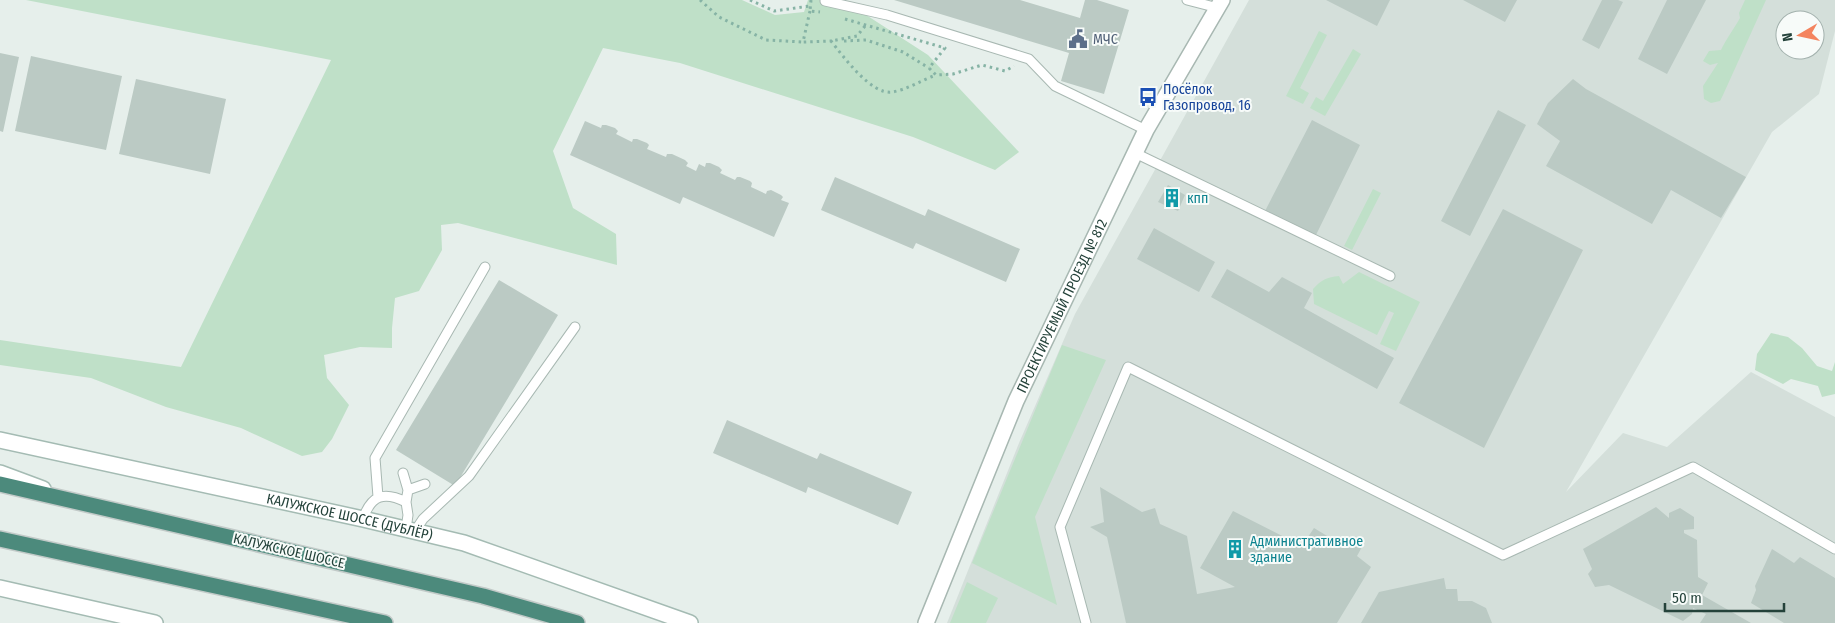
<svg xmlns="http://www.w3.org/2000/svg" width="1835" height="623" font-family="'Fira Sans Condensed',sans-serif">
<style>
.built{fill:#d4dfda;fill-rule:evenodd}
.green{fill:#bfe0c8}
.building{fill:#bbcac4}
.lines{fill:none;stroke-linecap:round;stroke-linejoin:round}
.service-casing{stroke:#a8b8b2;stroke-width:11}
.tertiary-casing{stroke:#a8b8b2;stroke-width:18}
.secondary-casing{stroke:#a4bbb3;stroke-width:18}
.trunk-casing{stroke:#c2cac8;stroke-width:18}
.path{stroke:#86b3a5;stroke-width:3;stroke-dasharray:2.5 4;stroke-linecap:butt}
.service{stroke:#fff;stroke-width:9}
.tertiary{stroke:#fff;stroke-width:15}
.secondary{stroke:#fff;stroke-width:15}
.trunk{stroke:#4c8a7c;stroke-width:15}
.labels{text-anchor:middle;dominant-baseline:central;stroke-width:4;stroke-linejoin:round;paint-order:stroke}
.service-label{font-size:14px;fill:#4e5e75;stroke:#f7fbf9;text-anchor:start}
.transit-label{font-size:14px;fill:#164399;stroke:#f7fbf9;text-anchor:start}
.culture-label{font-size:14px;fill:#0d838f;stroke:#f7fbf9;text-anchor:start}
.street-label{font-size:14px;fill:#24423a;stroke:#f7fbf9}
</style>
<rect width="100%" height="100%" fill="#e6efeb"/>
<path class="built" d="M1249,0H1835V31L1819,94L1772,132L1566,492L1623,433L1667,447L1751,372L1835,417V623H947L1019,443L1075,314ZM1785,20H1815V50H1785Z"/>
<path class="green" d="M26,0H742L775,15L804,12L808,0H843L928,55L1019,152L995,170L913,137L680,63L603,48L553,151L573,208L616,234L617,265L458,223L441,225L442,250L419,291L395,298L392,328V348L360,347L324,355L327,378L349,405L332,439L322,452L302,456L241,428L166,407L91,378L0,365V340L181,367L331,60Z
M1745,0H1766L1723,95L1720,101L1711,103L1704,99L1703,86L1718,63L1710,65L1703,61L1709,51L1721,50C1726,39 1734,29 1740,18L1739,13Z
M1319,31L1327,35L1300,88L1309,93L1303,104L1286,96Z
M1353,49L1361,54L1325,116L1310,108L1316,97L1323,101Z
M1373,189L1381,193L1352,250L1344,246Z
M1359,272L1420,302L1396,351L1380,344L1394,313L1389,311L1377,335L1314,304L1313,289C1321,280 1327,277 1339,276L1343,284Z
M1771,333L1788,337L1802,348L1817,366L1832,371L1835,362V394L1822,397L1818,386L1791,379L1783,384L1755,370L1757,354Z
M1062,345L1106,360L1035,517L1057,605L972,563Z
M967,582L998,598L986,623H950Z"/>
<path class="building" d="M894,0H1020L1080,18L1085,0H1097L1129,10L1104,94L1061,81L1069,53Z
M1326,0H1390L1377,26Z
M1463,0H1517L1505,22Z
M1602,0H1618L1623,2L1599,49L1582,40Z
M1667,0H1706L1667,74L1638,59Z
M0,53L19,57L3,132L0,131Z
M31,56L122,76L106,150L15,131Z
M136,79L226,99L210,174L119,154Z
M1573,79L1586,89L1746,177L1721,218L1671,190L1652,224L1546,166L1560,141L1537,124L1548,103Z
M1498,110L1526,125L1470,236L1441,221Z
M1312,120L1360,145L1315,237L1265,211Z
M585,121L601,128L602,125H606L615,128L618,131L616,134L632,142L633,139H637L647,143L649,145L647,149L666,157L667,154H672L685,160L688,163L686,166L696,171L699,164L705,167L706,163H710L719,167L722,170L720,173L735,180L737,177H740L750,181L752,183L751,187L766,194L767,191L771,190L781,195L783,197L781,200L789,203L774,237L683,197L680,204L570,155Z
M835,177L925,216L928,209L1020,249L1006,282L916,243L913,249L821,210Z
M1168,185L1185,195L1178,211L1158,202Z
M1503,209L1583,250L1484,448L1399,403Z
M1154,228L1215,262L1199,292L1137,259Z
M1227,269L1269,292L1282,277L1312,293L1304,308L1394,358L1377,389L1211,297Z
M499,280L558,315L455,486L396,450Z
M727,420L817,459L820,453L912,492L898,525L808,487L806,493L713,453Z
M1100,487L1142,512L1155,508L1160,524L1187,536L1197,594L1235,587L1200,568L1233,511L1302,546L1314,528L1342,545L1348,536L1363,545L1357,556L1371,567L1337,623H1126L1107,537L1090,527L1104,522Z
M1656,507L1669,518V513L1680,508L1694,517V529L1684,530V533L1697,540L1698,577L1708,583L1702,595L1751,623H1700L1706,614L1693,608L1692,614L1683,621L1609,585L1595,587L1588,574L1592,569L1583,549Z
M1772,549L1794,563L1800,557L1835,578V623H1784L1751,603L1756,590L1755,586Z
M1444,578L1446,589H1457L1458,601H1472L1486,608L1492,623H1361L1379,592Z"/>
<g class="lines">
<g class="service-casing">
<path id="service" d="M1187,0L1218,8
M825,1L887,15L1029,59L1055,86L1146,130
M1135,153L1390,276
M403,473L408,490L406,502
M408,490L425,484
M378,497L375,458L485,267
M363,519C371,495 384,491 406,502L408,515L406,529
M415,531L423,519L469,476L575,327
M1086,623L1060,527L1128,367L1503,555L1693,467L1835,549"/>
</g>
<g class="tertiary-casing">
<g id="tertiary">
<path id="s1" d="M926,623L1016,401L1146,130L1222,0"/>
</g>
</g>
<g class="secondary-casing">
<g id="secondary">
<path id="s2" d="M0,440L363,519L464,543L690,623"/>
<path d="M0,473L43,489"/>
<path d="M0,588L155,623"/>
</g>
</g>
<g class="trunk-casing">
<path id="trunk" d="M0,484L483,596L577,623
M0,539L385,623"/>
</g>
<path class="path" d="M700,0L719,17L766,40L803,42
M750,0L774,11L810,6
M811,0L810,11L820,12
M810,11L803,42L832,41
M845,19L945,48L929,68L936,75L953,74L982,65L1005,71L1014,66
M865,26L857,36L831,41C843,56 871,95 892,92C906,90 922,80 936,75
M844,41L866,40L903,52L929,68"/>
<use href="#service" class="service"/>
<use href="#tertiary" class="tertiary"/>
<use href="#secondary" class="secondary"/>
<use href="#trunk" class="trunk"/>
</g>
<defs>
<g id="civic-bare" transform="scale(1.5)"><path d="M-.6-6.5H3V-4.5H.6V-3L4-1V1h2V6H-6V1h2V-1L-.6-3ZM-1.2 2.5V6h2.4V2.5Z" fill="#5c6f8a" stroke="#f7fbf9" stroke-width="2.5" paint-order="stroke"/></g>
<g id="bus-bare" transform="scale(1.5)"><path d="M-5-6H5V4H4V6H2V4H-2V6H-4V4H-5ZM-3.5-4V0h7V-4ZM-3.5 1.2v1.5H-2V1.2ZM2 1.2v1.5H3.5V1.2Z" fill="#1a4fb4" stroke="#f7fbf9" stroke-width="2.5" paint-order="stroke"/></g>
<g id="building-bare" transform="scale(1.5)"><path d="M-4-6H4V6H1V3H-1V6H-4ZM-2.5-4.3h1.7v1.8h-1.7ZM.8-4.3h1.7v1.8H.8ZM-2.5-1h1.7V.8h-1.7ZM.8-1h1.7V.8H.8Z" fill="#0f9aa8" stroke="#f7fbf9" stroke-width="2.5" paint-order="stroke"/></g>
</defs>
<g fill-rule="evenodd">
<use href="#civic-bare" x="1078" y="39"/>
<use href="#bus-bare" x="1148" y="97"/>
<use href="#building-bare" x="1172" y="198"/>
<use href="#building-bare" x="1235" y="549"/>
</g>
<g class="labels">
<g class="service-label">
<text x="1093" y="39">МЧС</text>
</g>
<g class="transit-label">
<text x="1163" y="89">Посёлок<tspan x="1163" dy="16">Газопровод, 16</tspan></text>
</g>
<g class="culture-label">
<text x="1187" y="198">кпп</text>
<text x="1250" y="541">Административное<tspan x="1250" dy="16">здание</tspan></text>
</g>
<g class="street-label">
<text stroke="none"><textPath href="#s1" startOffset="345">ПРОЕКТИРУЕМЫЙ ПРОЕЗД № 812</textPath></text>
<text stroke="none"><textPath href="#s2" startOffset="358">КАЛУЖСКОЕ ШОССЕ (ДУБЛЁР)</textPath></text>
<text transform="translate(289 551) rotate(13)">КАЛУЖСКОЕ ШОССЕ</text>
</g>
</g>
<g transform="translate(1800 35) rotate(261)"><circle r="24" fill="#f7fbf9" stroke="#a3b1ad"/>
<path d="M0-4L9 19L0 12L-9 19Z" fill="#f4845f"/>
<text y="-8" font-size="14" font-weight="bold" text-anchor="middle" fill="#24423a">N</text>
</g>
<path d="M1665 603v8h119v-8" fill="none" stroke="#24423a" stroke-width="2.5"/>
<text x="1672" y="603" font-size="15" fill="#24423a" stroke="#f7fbf9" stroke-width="4" paint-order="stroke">50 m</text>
</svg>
